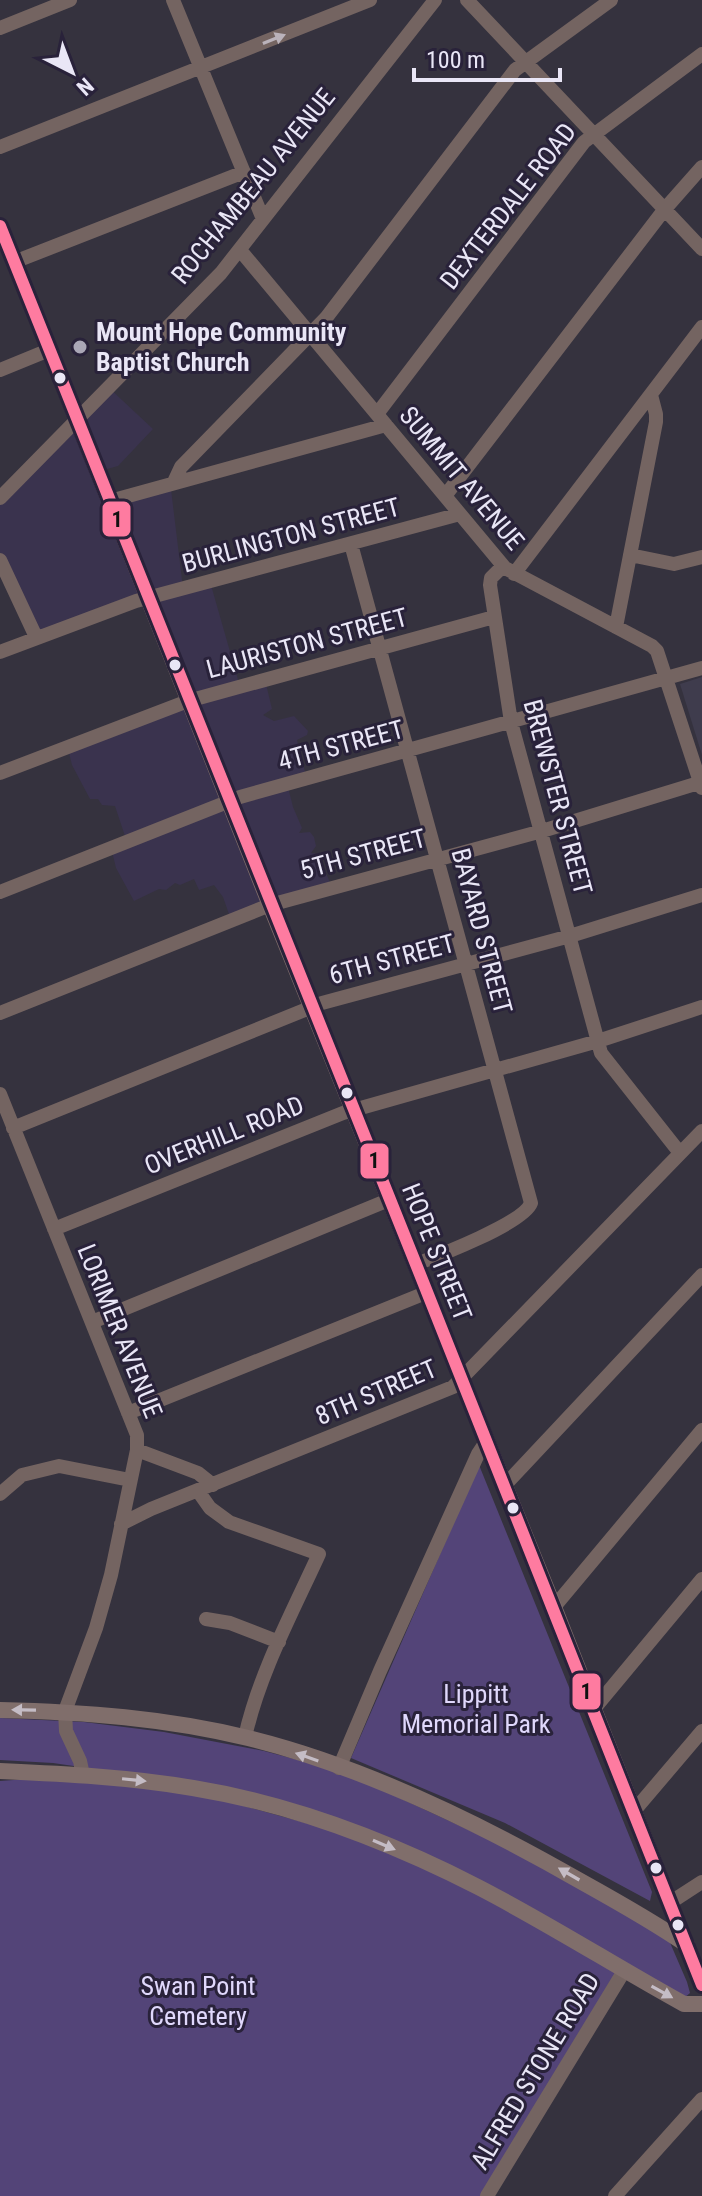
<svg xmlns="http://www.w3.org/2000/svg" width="702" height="2196" font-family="'Roboto Condensed',sans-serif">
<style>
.built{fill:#3a334e}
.medical{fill:#3f3c4d}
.green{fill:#534478}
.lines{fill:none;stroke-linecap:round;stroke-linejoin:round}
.minor{stroke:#746461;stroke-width:14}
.major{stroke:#806e6b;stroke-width:16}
.bus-1-casing{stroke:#29223a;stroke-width:18}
.bus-1{stroke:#fe7ba0;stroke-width:12}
.oneway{fill:#bab2ba}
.oneway2{fill:#c4bcc5}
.poi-dot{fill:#aaa7b6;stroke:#29223a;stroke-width:3}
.bus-dot{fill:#e9e6f6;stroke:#29223a;stroke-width:3}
.labels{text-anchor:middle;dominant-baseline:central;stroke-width:6;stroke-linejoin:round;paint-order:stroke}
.street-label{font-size:26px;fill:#e9e6f6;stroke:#29223a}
.poi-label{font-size:26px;font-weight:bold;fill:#e9e6f6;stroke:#29223a;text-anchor:start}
.park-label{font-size:26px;fill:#e0d8fc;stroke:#29223a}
.line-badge{stroke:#29223a;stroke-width:3}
.pale-badge-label{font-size:22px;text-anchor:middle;font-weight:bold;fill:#111}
</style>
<rect width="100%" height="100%" fill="#35323e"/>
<path class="built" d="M107,386L153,429L118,466L96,472L106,495L170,481L183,588L211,585L239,683L265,680L272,709L263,715L274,721L294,716L308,731L307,735L297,740L306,776L287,783L293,807L302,828L299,833L310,832L314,837L316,846L311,853L318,854L331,885L230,917L223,897L214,885L199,890L194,879L180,885L175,883L166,890L159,889L134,901L116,868L111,847L126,839L115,806L102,805L98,799H90L72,765L67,745L183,699L141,593L32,635L0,573V492Z"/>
<path class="medical" d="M702,677V755L680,684Z"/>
<path class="green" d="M479,1465L652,1892L650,1901L505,1823L351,1758Z
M0,1718L84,1722L164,1732L264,1751L317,1765L365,1782L536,1861L668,1938L687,1982L690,1993L683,1999L456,1869L191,1783L53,1763L0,1760Z
M27,1779L157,1782L379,1843L621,1970L483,2196H0V1781Z"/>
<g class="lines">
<path class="minor" d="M173,0L263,219
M467,0L702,249
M0,28L70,0
M0,147L370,0
M240,250L505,568L652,646L657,651L702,788
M14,262L244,172
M0,370L49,350
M377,414L584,142L702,54
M174,482L181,467L326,318L515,70L611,0
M445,496L664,210L702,167
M0,498L221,273L435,0
M110,501L386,425
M351,544L531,1203C524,1223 438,1256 416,1264
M630,555L674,564L702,557
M0,560L36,637
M503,566L491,578L490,585L511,722L601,1053L680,1153
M514,574L702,327
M616,627L656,422V414L651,395
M0,652L136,601L460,514
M0,773L188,701L494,617
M0,892L240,797L702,668
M0,1013L270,905L542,831L702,782
M0,1094L137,1435V1450L111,1575L96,1628L65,1711L66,1731L80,1761L83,1775
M13,1128L322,1003L570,936L702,895
M54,1229L343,1113L598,1041L702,1007
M92,1322L391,1199
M128,1413L428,1292
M137,1450L198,1473L213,1485
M505,1485L702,1275
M198,1491L210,1508L229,1522L319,1554C292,1613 259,1674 245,1737
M0,1494L22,1475L59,1466L130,1480
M121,1524L151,1509L453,1387L702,1131
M554,1607L702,1430
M206,1619L230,1623L279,1642
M593,1710L702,1579
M339,1768L380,1671L478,1454L486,1442
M634,1811L702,1731
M671,1902L702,1882
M487,2196L624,1971
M615,2196L702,2099"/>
<path class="major" d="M0,226L270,905L554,1607L702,1985
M0,1710C84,1712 166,1718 248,1738C362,1766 481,1824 582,1882C618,1902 654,1922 687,1945
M0,1771C65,1774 129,1777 193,1788C291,1804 390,1842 478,1887C548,1923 615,1966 684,2004H702"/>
<g class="bus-1-casing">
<path id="bus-1" d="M0,226C233,813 472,1397 702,1985"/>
</g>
<use href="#bus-1" class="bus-1"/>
</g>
<defs><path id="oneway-solid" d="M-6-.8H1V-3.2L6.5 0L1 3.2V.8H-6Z" transform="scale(2)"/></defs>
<use class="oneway" href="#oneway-solid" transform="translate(274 39) rotate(-22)"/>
<g class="oneway2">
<use href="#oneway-solid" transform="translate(24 1710) rotate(-179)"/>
<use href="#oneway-solid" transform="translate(307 1757) rotate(-161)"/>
<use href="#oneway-solid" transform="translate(134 1780) rotate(6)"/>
<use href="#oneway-solid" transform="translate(384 1845) rotate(23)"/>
<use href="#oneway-solid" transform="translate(569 1874) rotate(-150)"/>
<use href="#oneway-solid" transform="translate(662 1992) rotate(29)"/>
</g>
<circle class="poi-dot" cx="80" cy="347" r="8"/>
<g class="bus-dot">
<circle cx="60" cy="378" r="7"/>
<circle cx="175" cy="665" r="7"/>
<circle cx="347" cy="1093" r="7"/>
<circle cx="513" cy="1508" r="7"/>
<circle cx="656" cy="1868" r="7"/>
<circle cx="678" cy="1925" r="7"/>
</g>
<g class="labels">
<g class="street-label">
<text transform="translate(253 186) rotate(-51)">ROCHAMBEAU AVENUE</text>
<text transform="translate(508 206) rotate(-52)">DEXTERDALE ROAD</text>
<text transform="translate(462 478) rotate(50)">SUMMIT AVENUE</text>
<text transform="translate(291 535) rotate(-15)">BURLINGTON STREET</text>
<text transform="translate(307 643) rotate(-15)">LAURISTON STREET</text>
<text transform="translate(341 745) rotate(-15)">4TH STREET</text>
<text transform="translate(558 797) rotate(75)">BREWSTER STREET</text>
<text transform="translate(363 854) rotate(-15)">5TH STREET</text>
<text transform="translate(482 931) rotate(75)">BAYARD STREET</text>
<text transform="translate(392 959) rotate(-15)">6TH STREET</text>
<text transform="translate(224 1135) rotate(-22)">OVERHILL ROAD</text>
<text transform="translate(437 1252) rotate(68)">HOPE STREET</text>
<text transform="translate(120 1331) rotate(68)">LORIMER AVENUE</text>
<text transform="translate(376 1392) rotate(-23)">8TH STREET</text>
<text transform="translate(535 2071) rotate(-59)">ALFRED STONE ROAD</text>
</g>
<g class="poi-label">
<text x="96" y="332">Mount Hope Community<tspan x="96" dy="30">Baptist Church</tspan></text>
</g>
<g class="park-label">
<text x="476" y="1694">Lippitt<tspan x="476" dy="30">Memorial Park</tspan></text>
<text x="198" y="1986">Swan Point<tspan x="198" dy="30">Cemetery</tspan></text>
</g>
</g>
<g class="line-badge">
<rect x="101" y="500" width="31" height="38" rx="8" fill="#fe7ba0"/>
<rect x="359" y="1142" width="31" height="38" rx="8" fill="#fe7ba0"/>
<rect x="571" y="1672" width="31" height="39" rx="8" fill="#fe7ba0"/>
</g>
<g class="pale-badge-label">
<text x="117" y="527">1</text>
<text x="374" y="1168">1</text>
<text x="586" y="1699">1</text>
</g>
<g transform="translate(72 72) rotate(138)" stroke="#29223a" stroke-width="6" paint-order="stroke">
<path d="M0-6L14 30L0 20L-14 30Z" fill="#e9e6f6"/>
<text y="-12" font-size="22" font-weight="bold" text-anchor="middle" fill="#e9e6f6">N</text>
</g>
<path d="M414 68v12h146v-12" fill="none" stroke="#e9e6f6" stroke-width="4"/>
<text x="426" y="68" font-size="24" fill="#e9e6f6" stroke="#29223a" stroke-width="6" paint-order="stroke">100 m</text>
</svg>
